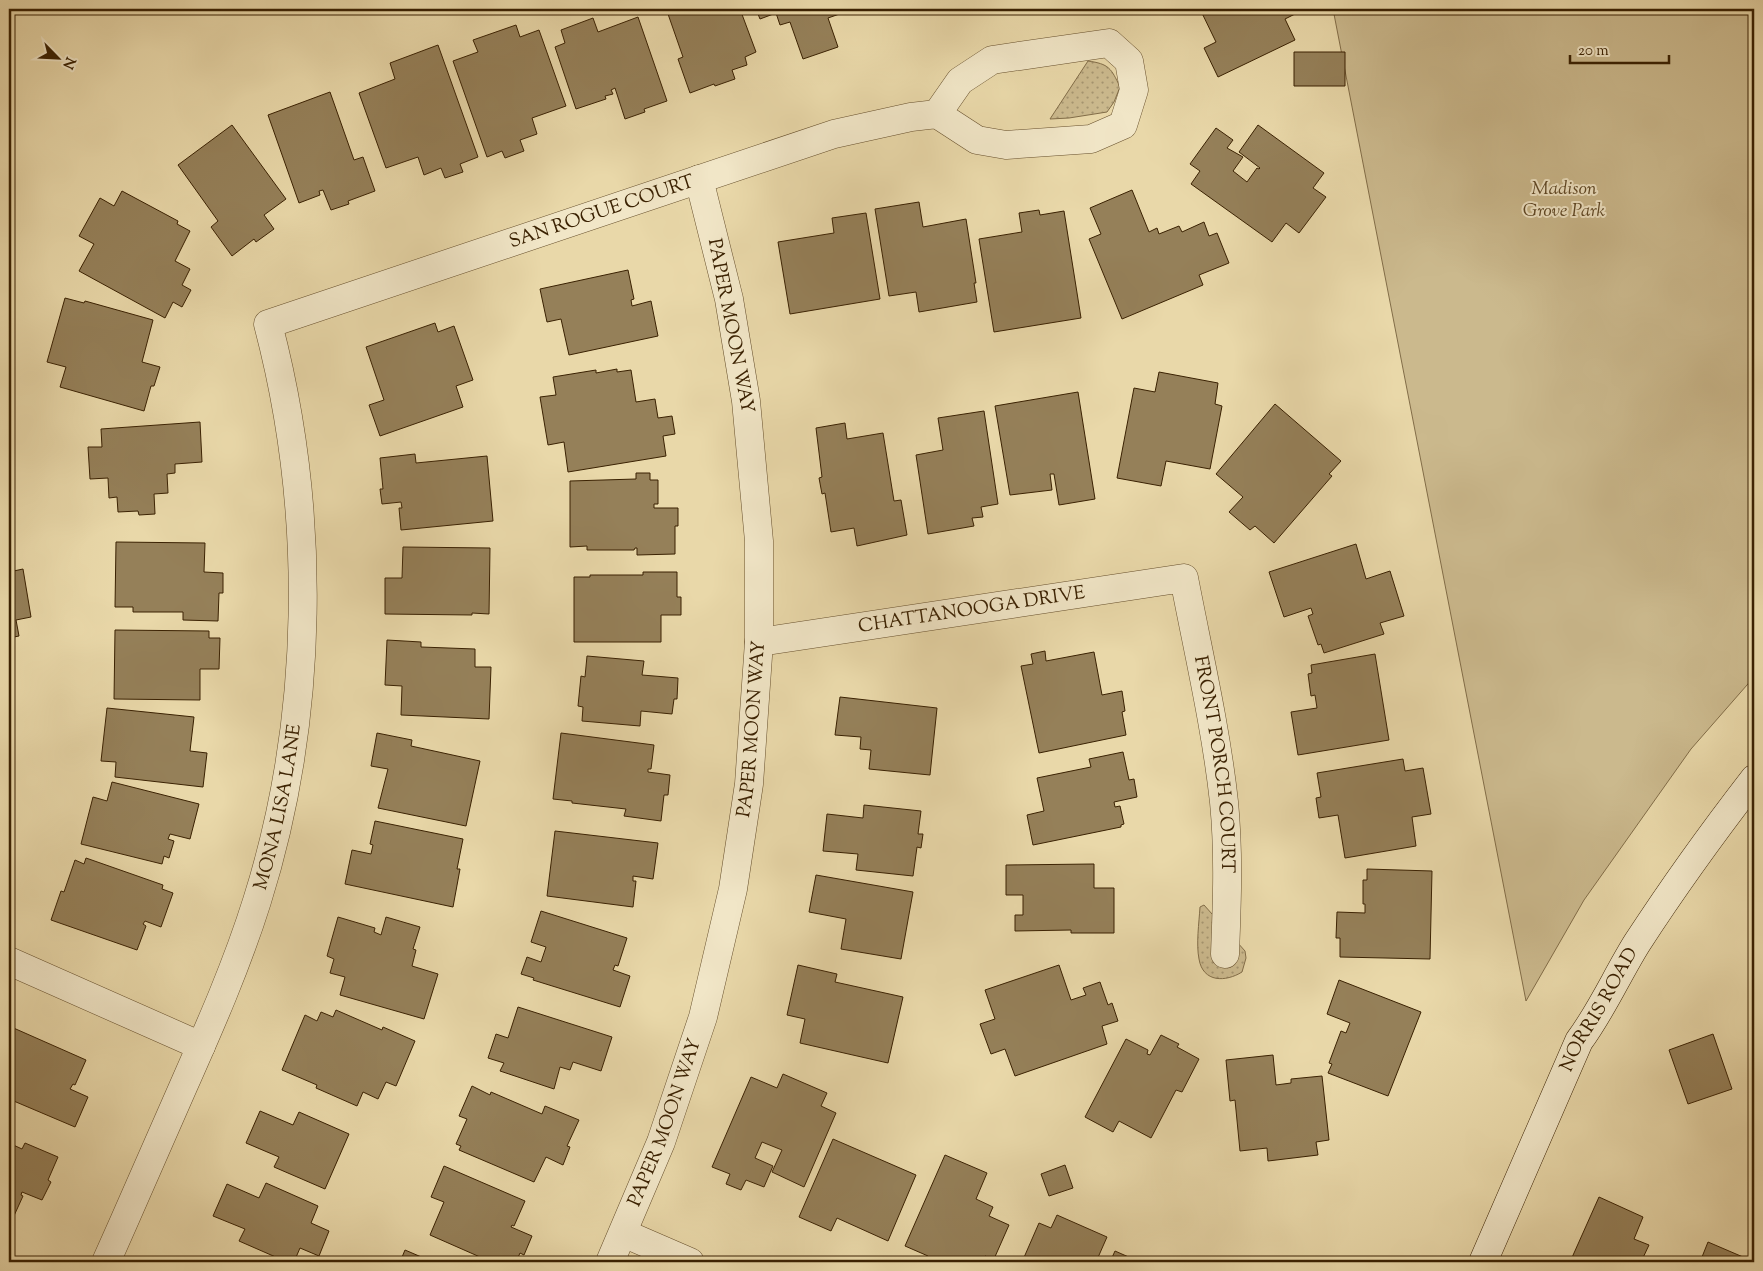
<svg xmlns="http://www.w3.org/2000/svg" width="1763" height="1271" font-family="'Sorts Mill Goudy',serif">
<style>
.grass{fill:url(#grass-dots);stroke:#826d48}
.park{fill:#cbb98d;stroke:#826d48}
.building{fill:#958059;stroke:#3a2102}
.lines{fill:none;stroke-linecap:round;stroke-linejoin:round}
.street-casing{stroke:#664f2c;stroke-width:29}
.secondary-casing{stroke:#3a2102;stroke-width:29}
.street{stroke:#f1e6c7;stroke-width:28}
.secondary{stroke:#f1e6c7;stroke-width:28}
.labels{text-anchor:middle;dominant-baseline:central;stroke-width:4;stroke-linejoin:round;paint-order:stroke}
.park-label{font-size:19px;font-style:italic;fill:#5e4725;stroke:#f1e6c7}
.street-label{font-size:19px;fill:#3a2102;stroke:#f1e6c7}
</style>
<defs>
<pattern id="grass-dots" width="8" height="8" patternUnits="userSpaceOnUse" patternTransform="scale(1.25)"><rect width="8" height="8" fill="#cbb98d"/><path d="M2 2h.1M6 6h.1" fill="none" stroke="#a69671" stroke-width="1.8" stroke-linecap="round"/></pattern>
</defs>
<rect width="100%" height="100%" fill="#e9d8a9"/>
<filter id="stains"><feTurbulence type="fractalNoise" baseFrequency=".004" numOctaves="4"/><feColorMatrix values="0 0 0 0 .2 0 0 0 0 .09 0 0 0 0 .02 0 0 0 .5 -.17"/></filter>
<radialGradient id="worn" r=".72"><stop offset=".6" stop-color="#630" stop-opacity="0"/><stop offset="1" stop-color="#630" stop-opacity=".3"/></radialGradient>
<path class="grass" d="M1088,61C1109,64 1111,68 1120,87L1114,102L1107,112L1069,118L1050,119Z
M1204,905L1245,951L1246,958L1242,972C1226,982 1203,983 1199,959C1196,944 1199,923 1200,907Z"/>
<path class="park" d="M1333,9H1754V677L1691,749L1584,900L1526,1001Z"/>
<path class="building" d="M680,9H740L756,52L745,57L747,65L732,70L735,79L715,86L714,84L690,93L678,59L683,57L668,14Z
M756,9H847L848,11L828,18L838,47L803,59L790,22L780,25L776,13L760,19Z
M1200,9H1303V10L1285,19L1295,40L1218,77L1204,48L1216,42Z
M638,17L667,101L644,109L645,112L625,119L615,88L611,90L613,94L605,96L606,99L576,109L555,47L565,43L561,30L593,18L598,32Z
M516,25L520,37L539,30L566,106L532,118L537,134L520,140L524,151L505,158L502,151L487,157L453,61L478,52L473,40Z
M438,45L478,157L460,164L463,172L445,178L441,168L424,175L418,157L386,168L359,93L395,79L390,63Z
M1294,52H1345V86H1294Z
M330,92L354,160L363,157L375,191L348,201L349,204L331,210L323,190L319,191L320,195L299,203L268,115Z
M232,125L286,199L264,215L274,229L256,242L254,239L232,256L211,227L218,221L178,165Z
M1258,125L1324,173L1313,188L1326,197L1299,233L1286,223L1272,242L1191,184L1200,171L1190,164L1216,128L1233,140L1227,148L1243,157L1233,171L1247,182L1257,168L1259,169L1260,168L1239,152Z
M1132,190L1149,232L1157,228L1159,234L1179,226L1182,232L1204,222L1209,236L1217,233L1229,263L1199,275L1203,285L1122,319L1089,239L1101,234L1090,208Z
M122,191L178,221L177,224L190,231L175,261L190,269L182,285L191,290L182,307L173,302L165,318L79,271L94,244L79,236L100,198L114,206Z
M919,202L923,227L966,219L976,283H974L977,302L919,312L916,292L889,296L875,209Z
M1039,210L1040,215L1064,211L1081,318L994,332L979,239L1022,232L1019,213Z
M866,213L880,299L790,314L778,242L834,233L832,218Z
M628,270L634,299L631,300L632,306L651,301L658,336L569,355L561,319L547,322L540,289Z
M65,298L84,303L85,301L153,320L142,362L160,367L154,386H151L144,411L60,387L66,367L47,362Z
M435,323L438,332L454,326L473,380L456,386L463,407L380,436L369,405L384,400L366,347Z
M617,369V372L631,370L636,402L655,399L658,418L672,416L675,434L663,436L666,456L568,472L564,442L548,445L540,397L556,395L553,377L596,370V373Z
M1159,372L1218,383L1215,404L1222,406L1210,469L1166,461L1161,486L1117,478L1134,388L1155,392Z
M1078,392L1095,499L1059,505L1054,474H1050L1052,490L1010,495L995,406Z
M1275,404L1341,461L1329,474L1332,476L1274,543L1255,526L1250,530L1229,512L1243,497L1216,474Z
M984,411L998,504L981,507L983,517L972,518L974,526L928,534L916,455L943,450L938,418Z
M200,422L202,462L175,464V473L167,474L168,493L154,494L155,514L139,515L138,511L118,512L117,497L109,498L108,478L90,479L88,447H102L101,429Z
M845,423L847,439L883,433L894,501L901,500L907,535L857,546L854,528L831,532L825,493L822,494L819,478L822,477L816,428Z
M415,454L416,463L487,456L493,521L401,530L399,508H402L401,502L382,504L380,489H383L380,458Z
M636,473H650V480H658V504H654V508H678V526H675V554L637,555V548H635L634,550H587V546L570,547V481L636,479Z
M116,542L205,543L204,572L223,573V593H219L218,621L183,620V612H133V607H115Z
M1356,544L1366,579L1390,571L1404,616L1380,623L1384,634L1324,653L1321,644L1318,645L1308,616L1313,614L1311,608L1284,617L1269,572Z
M403,547L490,548L489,614L472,613V615L385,614V578H402Z
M23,569L31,617L16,620L19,636L9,638V572Z
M643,572H677V597H681V615H661V642H574V577H590V575H643Z
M115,630L209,631V638H220L219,669H200V700L114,699Z
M387,640L421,642V647L475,649V667H491L489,719L401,715L402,686L385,685Z
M1045,651L1046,661L1094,652L1102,695L1122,691L1125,711L1122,712L1126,735L1039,753L1021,666L1033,664L1031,654Z
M1375,654L1389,740L1298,755L1291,712L1317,708L1315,695L1311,696L1308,674L1312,673L1311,665Z
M587,656L644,661L642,675L678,678L677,699H674L672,714L641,711L640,726L582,721L583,707L578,706L581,676L585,677Z
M840,697L937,708L930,775L869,769L871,750L860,749L861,737L835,735Z
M107,708L194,717L190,751L207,753L203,787L115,777L116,762L101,761Z
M377,733L412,740L411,746L480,761L466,826L378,808L388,769L371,766Z
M561,733L654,745L651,769H648V772L670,775L668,795H664L661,821L624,816L626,809L572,803V801L553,799Z
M1123,752L1129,780L1134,779L1137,797L1114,802L1115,807L1120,806L1124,824L1121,825V827L1033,845L1027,815L1044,811L1037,778L1091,767L1089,759Z
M1403,759L1405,771L1423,768L1431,814L1412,817L1416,846L1345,858L1338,815L1319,818L1316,798L1321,797L1317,773Z
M112,782L199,804L190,839L170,834L168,839L174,841L169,858L164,856L162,864L81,844L93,797L107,801Z
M864,805L921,811L918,834H923L921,848L917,847L913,876L856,870L858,854L823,851L827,814L863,818Z
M375,821L463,839L457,869H460L453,907L345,884L352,850L371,854L373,845L370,844Z
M555,831L658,843L653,879L633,876V881H636L633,907L547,896Z
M86,858L163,885L162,889L173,893L161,927L145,921L143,924L146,926L137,950L51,920L61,891L64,892L75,860L84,864Z
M1094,864V888H1114V933H1071V930L1015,931V915H1023V895H1006V865Z
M1367,869L1432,871L1430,959L1340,957V938H1336L1337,912L1365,913V904H1363V880H1367Z
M816,875L913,892L901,959L841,949L846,919L809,912Z
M541,911L627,938L618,966L615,965L613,970L630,976L620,1007L533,980L534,978L521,974L527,957L541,962L546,947L531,942Z
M338,917L375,928L374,932L381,935L386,917L420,927L413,949L416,950L412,966L438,974L424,1019L340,995L345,977L330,973L334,959L327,956Z
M798,965L837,974L835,982L903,997L888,1063L800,1043L805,1019L787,1015Z
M1059,965L1071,1000L1086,995L1083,988L1100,982L1108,1005L1112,1003L1118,1021L1102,1026L1107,1044L1015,1076L1005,1049L991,1054L980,1024L995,1019L985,990Z
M1339,980L1421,1012L1388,1096L1328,1073L1332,1064L1329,1063L1341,1031L1346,1033L1350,1023L1327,1014Z
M518,1007L612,1037L601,1071L573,1062L570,1070L560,1067L554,1089L500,1071L504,1063L488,1058L496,1034L508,1038Z
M336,1010L382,1030L383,1027L415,1041L396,1086L386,1082L378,1099L363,1092L357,1106L316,1088L317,1085L282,1070L305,1015L317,1021L321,1012L333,1017Z
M9,1026L86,1060L75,1085L73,1084L70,1089L88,1097L75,1127L9,1099Z
M1713,1034L1732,1089L1688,1104L1669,1050Z
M1161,1035L1179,1044L1177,1047L1199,1059L1182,1092L1176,1090L1151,1138L1119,1121L1113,1132L1085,1117L1126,1039L1148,1050L1147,1054L1150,1055Z
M1273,1055L1276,1085L1291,1083V1079L1322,1076L1329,1140L1316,1142L1318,1155L1268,1161L1267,1148L1240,1151L1235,1100L1230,1101L1226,1060Z
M783,1074L827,1093L821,1106L836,1113L804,1187L772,1172L782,1150L762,1142L755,1158L773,1166L764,1187L746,1180L741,1190L726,1184L730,1174L712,1167L751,1077L777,1088Z
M472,1086L490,1095L491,1092L542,1114L545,1106L579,1120L567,1146L570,1147L563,1165L546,1157L534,1182L459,1150L461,1146L456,1144L467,1119L459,1116Z
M260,1111L293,1125L299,1112L349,1134L325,1189L274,1167L279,1157L246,1143Z
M833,1139L916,1175L888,1241L837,1218L831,1231L799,1217Z
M9,1143L22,1149L25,1143L58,1157L48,1180L51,1182L42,1200L22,1192L21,1195L23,1196L13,1218L9,1216Z
M945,1155L987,1173L976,1199L993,1207L989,1216L1009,1225L994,1259L985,1256L982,1262H925L928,1256L905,1246Z
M1065,1165L1073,1188L1049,1196L1041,1174Z
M444,1166L525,1201L514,1226L512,1225L511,1227L532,1236L524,1255L520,1253L516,1262H478L480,1257L430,1235L444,1202L431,1197Z
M266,1183L318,1206L311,1223L329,1231L319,1256L300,1248L294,1262H287L239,1241L245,1229L213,1216L227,1184L259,1198Z
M1599,1197L1643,1217L1634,1239L1649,1245L1641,1262H1570Z
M1057,1215L1107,1237L1096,1262H1022L1039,1223L1051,1228Z
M1708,1242L1750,1260L1749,1262H1700Z
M405,1250L433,1262H400Z
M1115,1251L1140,1262H1110Z"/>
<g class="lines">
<g class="street-casing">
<g id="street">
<path id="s1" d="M759,642L1184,578C1198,651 1216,728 1224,802C1229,853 1227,903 1225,954"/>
<path d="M9,961L201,1046"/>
<path d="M623,1233L690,1262"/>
<path id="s2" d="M106,1262C132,1204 157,1146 183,1087C210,1026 237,965 257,901C315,717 317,510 268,324L834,134L911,117L937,114L960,81L992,60L1109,43L1129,61L1134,90L1123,125L1091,139L1006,145L977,140L937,114"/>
<path id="s3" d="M610,1262L661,1142L703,1017L733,889L749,784L759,642V541L746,401L729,299L699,179"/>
</g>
</g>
<g class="secondary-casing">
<g id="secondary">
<path id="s4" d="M1483,1262L1579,1041C1602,1010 1617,975 1637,943C1674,886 1713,832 1754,779"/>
</g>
</g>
<use href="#street" class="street"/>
<use href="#secondary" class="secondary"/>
</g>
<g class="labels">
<g class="park-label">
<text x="1564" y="189">Madison<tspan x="1564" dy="22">Grove Park</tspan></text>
</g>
<g class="street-label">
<text stroke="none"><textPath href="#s2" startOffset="1328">SAN ROGUE COURT</textPath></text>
<text transform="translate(730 326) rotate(79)">PAPER MOON WAY</text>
<text stroke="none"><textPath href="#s1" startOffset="215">CHATTANOOGA DRIVE</textPath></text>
<text stroke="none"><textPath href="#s3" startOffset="555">PAPER MOON WAY</textPath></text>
<text stroke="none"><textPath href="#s1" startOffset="619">FRONT PORCH COURT</textPath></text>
<text stroke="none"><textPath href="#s2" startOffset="488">MONA LISA LANE</textPath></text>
<text stroke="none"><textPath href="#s4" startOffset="278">NORRIS ROAD</textPath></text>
<text stroke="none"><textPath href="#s3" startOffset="150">PAPER MOON WAY</textPath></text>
</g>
</g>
<rect width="1763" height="1271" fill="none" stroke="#e9d8a9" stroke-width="30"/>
<rect x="10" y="10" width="1743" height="1251" fill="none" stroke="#3a2102" stroke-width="2.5"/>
<rect x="15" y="15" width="1733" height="1241" fill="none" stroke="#3a2102"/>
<g transform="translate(58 58) rotate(114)" stroke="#f1e6c7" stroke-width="4" paint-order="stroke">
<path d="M0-4L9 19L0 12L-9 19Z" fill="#3a2102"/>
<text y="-8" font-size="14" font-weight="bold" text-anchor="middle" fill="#3a2102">N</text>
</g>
<path d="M1570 55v8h99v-8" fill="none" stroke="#3a2102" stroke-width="2.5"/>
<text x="1578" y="55" font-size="15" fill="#3a2102" stroke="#f1e6c7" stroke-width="4" paint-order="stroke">20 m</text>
<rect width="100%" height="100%" filter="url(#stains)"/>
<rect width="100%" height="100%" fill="url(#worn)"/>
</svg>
